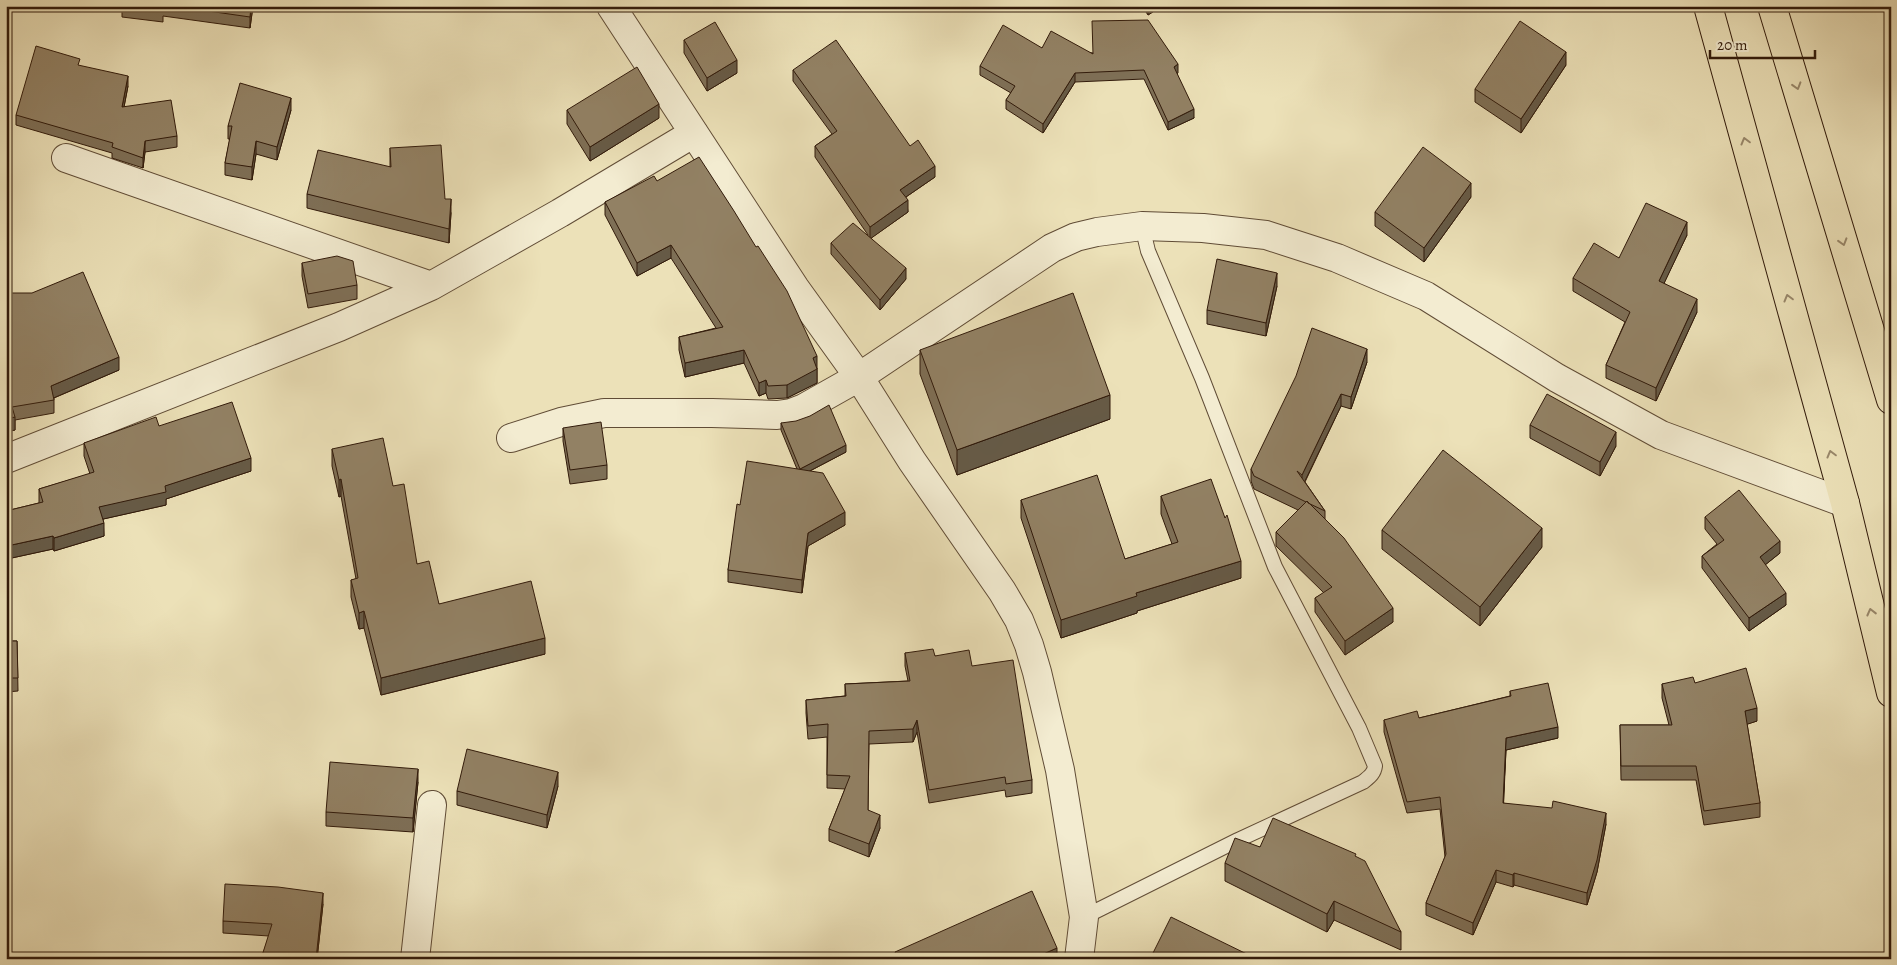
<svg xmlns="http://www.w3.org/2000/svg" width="1897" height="965" font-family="Alegreya,serif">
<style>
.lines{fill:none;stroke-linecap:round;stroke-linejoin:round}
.service-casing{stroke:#604c36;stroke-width:16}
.minor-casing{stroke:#604c36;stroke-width:30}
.trunk-casing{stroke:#311a0a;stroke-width:30}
.service{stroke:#f3ecd1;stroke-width:14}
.minor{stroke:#f3ecd1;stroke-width:28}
.trunk{stroke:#ece1b8;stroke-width:28}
.wall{fill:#7e6f56;stroke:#311a0a}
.shaded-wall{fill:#665a46;stroke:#311a0a}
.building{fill:#928164;stroke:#311a0a}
.oneway{stroke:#98876a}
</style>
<rect width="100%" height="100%" fill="#ece1b8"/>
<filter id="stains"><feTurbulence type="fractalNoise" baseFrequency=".004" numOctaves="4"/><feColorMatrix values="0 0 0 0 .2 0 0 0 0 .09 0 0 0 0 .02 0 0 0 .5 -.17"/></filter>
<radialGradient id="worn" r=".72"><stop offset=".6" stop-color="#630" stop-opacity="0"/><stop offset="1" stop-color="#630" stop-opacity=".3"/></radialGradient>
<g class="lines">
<g class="service-casing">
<path id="service" d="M1084,917L1238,840L1363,782C1369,777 1374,774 1375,766L1359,728L1275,567L1202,378L1148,251L1142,226"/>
</g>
<g class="minor-casing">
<path id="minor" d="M611,6L795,288L859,377L912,461L1002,591L1019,620L1029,645L1037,672L1060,770L1084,917L1079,959
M66,158L431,286
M511,438L561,422L604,413H712L777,415L791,413L804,408L859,377L1052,248L1076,237L1097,232L1142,226L1203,228L1266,235L1337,258L1426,296L1557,378L1661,435L1845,503
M6,459L339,327L431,286L560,213L694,133
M415,959L432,805"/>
</g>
<g class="trunk-casing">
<path id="trunk" d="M1708,6L1845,503L1891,693
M1772,6L1891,400"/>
</g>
<use href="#service" class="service"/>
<use href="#minor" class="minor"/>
<use href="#trunk" class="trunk"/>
</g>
<path class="wall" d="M122,6H253L250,28L163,16V22L122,17Z
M1142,6H1162L1148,15Z
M684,40L737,73L707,91L684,53Z
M1042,48L1093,53L1178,73L1177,74L1194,118L1168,130L1144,79L1075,82L1043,133L1006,109V100L1011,93L980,75V66Z
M1566,65L1521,133L1475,102V89Z
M80,66L128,86L124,107L177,136V147L145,152L143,168L112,158V153L16,125V115Z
M793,70L910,146L935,177L906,197L908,212L871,238L906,279L880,310L831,254V243L868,235L815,157V146L832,134L793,81Z
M291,110L277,160L256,154L252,180L225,175V163L230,139H228V126Z
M567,110L659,118L590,161L567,124Z
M390,148L445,199L451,213L449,243L307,208V194L390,167Z
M657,181L817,368V383L787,398L768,399L766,393L759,396L744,363L685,377L679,350V337L716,328L671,258L637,276L605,215V202Z
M1471,197L1424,262L1375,226V212Z
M1687,235L1664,283L1697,312L1656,401L1606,378V365L1625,322L1573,291V278L1619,258Z
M302,263L357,285V299L308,308L302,276Z
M1277,286L1266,336L1207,324V310Z
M6,293L119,370L54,398V413L15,420V430L6,432Z
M920,350L1110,419L957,475L920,374Z
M1367,362L1351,409L1341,406L1305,482L1325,511V519L1393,622L1345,655L1315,612V598L1324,593L1276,546V532L1298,510L1254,489L1251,481V469Z
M781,423L846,452L810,471L845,525L808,546L802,593L728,582V570L740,505L797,469L781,430Z
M1530,425L1616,446L1600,476L1530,438Z
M159,426L251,471L166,499V505L103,519L104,536L54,551L53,549L7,559L6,511L39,503V489L90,474L84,456V443Z
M563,428L607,465V479L570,484L563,441Z
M332,449L393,486L417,564L439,604L545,654L381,695L364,628L359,629L351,597V580L356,579L341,496L339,497L332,466Z
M1161,496L1241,578L1137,611V613L1061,638L1021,518V500L1125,559L1172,544L1161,514Z
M1705,517L1780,553L1765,565L1786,605L1749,631L1702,568V556L1717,544L1705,529Z
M1382,530L1542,547L1480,626L1382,549Z
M6,641H17L18,691L6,692Z
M905,653L935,656L972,666L1032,780V793L1006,797L1005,790L929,803L917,732L913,742L869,744L868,810L880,828L869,857L829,841V829L845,789L827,788V737L808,739L806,713V700L845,696V684L908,681L905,666Z
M1695,683L1757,721L1747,724L1760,803V817L1704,825L1696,780H1621L1620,725H1669L1662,698V684Z
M1510,691L1558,738L1506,750L1503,803L1606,824L1597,872L1587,905L1514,885L1513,887L1496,882L1473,935L1426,915V903L1445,857L1440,809L1407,813L1384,732V720L1419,718L1510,696Z
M418,782L413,832L326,826V812Z
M558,786L547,828L457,805V791Z
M1260,847L1356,857L1401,932V950L1334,920L1327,932L1225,881V863Z
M323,904L317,959H261L269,936L223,933V921Z"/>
<path class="shaded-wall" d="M251,6H253L250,28V17Z
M1148,6H1162L1148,15Z
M1566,52V65L1521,133V119Z
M737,60V73L707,91V78Z
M1178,64V73L1174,76V67Z
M1075,73V82L1043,133V124Z
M128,76V86L122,117V107Z
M291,98V110L277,160V147Z
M659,104V118L590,161V147Z
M1194,109V118L1168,130V122Z
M145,141V152L143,168V158Z
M256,141V154L252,180V167Z
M935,166V177L900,201V190Z
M1471,183V197L1424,262V248Z
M451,199V213L449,243V229Z
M908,200V212L870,239V227Z
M1687,222V235L1659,294V281Z
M671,245V258L637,276V263Z
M906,268V279L880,310V300Z
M1277,273V286L1266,336V323Z
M1697,299V312L1656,401V388Z
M1367,349V362L1351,409V397Z
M744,350V363L685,377V363Z
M817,356V383L787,398V385L813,358Z
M119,357V370L51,399V386Z
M766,380V393L759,396V383Z
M1341,394V406L1302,487V475Z
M1110,395V419L957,475V450Z
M15,417V430L6,432V419Z
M1616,432V446L1600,476V462Z
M846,445V452L800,476V469Z
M251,458V471L166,499V505L99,520V507Z
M341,479V496L339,497V480Z
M845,512V525L808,546L802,593V580L808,533Z
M104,523V536L54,551V538Z
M1542,528V547L1480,626V607Z
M53,536V549L7,559V546Z
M1780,541V553L1760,569V557Z
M1241,561V578L1137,611V613L1061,638V620L1136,593Z
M1786,593V605L1749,631V618Z
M1393,608V622L1345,655V641Z
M364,611V628L359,629V613Z
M545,638V654L381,695V678Z
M1757,708V721L1745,725V711Z
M917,720V732L913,742V729Z
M1558,727V738L1506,750L1503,815L1506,738Z
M418,769V782L413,832V818Z
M558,772V786L547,828V815Z
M1606,813V824L1597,872L1587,905V893Z
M880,815V828L869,857V844Z
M1496,870V882L1473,935V923Z
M1514,873V885L1513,887V875Z
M323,893V904L317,959H316Z
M1334,901V920L1327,932V914Z
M1057,948V959H1032Z"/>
<path class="building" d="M128,6H163V10Z
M173,6H251L250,17Z
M1148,20L1178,64L1174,67L1194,109L1168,122L1144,70L1075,73L1043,124L1006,100L1015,86L980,66L1003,25L1042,48L1051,31L1093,54L1092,21Z
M1520,21L1566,52L1521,119L1475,89Z
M715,22L737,60L707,78L684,40Z
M836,40L910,146L918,140L935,166L900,190L908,200L870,227L815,146L837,131L793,70Z
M36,46L80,59L78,65L128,76L122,107L171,100L177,136L145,141L143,158L112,147L113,143L16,115Z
M637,67L659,104L590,147L567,110Z
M240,83L291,98L277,147L256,141L252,167L225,163L232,126H228Z
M441,145L445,199H451L449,229L307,194L318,150L391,167L390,148Z
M1423,147L1471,183L1424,248L1375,212Z
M699,157L734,211L756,247L758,246L787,291L817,356L813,358L817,369L787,385L768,386L766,380L759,383L744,350L685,363L679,337L723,327L671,245L637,263L605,202L654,176L657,181Z
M1646,203L1687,222L1659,281L1697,299L1656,388L1606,365L1630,312L1573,278L1594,243L1619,258Z
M853,223L906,268L880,300L831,243Z
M337,256L353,261L357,285L308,294L302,263Z
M1217,259L1277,273L1266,323L1207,310Z
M83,272L119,357L51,386L54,400L12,407L15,417L6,419V293H32Z
M1073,293L1110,395L957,450L920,350Z
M1312,328L1367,349L1351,397L1341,394L1302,475L1297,471L1325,511L1308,503L1307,501L1306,502L1254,476L1251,469L1296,376Z
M1547,394L1616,432L1600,462L1530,425Z
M232,402L251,458L165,486L166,492L99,507L104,523L54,538L53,536L7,546L6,511L43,502L39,489L94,472L84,443L156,417L159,426Z
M829,405L846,445L800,469L781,423L796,421L810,416Z
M601,422L607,465L570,470L563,428Z
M383,438L393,486L404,484L417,564L429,561L439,604L531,581L545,638L381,678L364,611L359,613L351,580L358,578L341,479L339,480L332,449Z
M1443,450L1542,528L1480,607L1382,530Z
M747,461L823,473L845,512L808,533L802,580L728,570L737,504L740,505Z
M1097,475L1125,559L1178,542L1161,496L1211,479L1225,518L1227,515L1241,561L1136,593L1137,596L1061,620L1021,500Z
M1739,490L1780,541L1760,557L1786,593L1749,618L1702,556L1724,540L1705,517Z
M1307,501L1344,538L1393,608L1345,641L1315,598L1332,587L1276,532Z
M6,641H17L18,678H6Z
M933,649L935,656L969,650L972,666L1013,660L1032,780L1006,784L1005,777L929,790L917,720L913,729L869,731L868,810L880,815L869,844L829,829L850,776L827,775L828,724L808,726L806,700L846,696L845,684L910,681L905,653Z
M1746,668L1757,708L1745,711L1760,803L1704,811L1696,766H1621L1620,725H1672L1662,684L1693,677L1695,683Z
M1548,683L1558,727L1506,738L1503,803L1552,808L1553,801L1606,813L1597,860L1587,893L1514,873L1513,875L1496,870L1473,923L1426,903L1446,854L1440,797L1407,802L1384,720L1417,711L1419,718L1511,696L1510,691Z
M467,749L558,772L547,815L457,791Z
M330,762L418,769L413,818L326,812Z
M1273,818L1356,854L1355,856L1365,861L1401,932L1334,901L1327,914L1225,863L1235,838L1260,847Z
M225,884L278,887L323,893L316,959H261L272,924L223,921Z
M1032,891L1057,948L1032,959H898L895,952Z
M1171,917L1257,959H1150Z"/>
<defs><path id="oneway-chevron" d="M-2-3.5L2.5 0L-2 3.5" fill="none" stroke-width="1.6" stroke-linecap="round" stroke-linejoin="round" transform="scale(1.25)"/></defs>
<g class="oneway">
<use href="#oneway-chevron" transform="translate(1797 86) rotate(73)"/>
<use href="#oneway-chevron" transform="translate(1745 141) rotate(-105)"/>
<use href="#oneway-chevron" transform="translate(1843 242) rotate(73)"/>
<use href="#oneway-chevron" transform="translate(1788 298) rotate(-105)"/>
<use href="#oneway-chevron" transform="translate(1831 454) rotate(-105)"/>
<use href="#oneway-chevron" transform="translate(1871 612) rotate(-104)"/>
</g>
<rect width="1897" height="965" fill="none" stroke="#ece1b8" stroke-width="25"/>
<rect x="8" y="8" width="1882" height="950" fill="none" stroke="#311a0a" stroke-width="2.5"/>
<rect x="12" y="12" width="1872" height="940" fill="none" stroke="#311a0a"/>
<path d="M1710 50v8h105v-8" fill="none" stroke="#311a0a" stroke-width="2.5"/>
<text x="1717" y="50" font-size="15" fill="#311a0a" stroke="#f3ecd1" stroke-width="4" paint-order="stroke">20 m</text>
<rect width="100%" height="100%" filter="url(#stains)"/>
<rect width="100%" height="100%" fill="url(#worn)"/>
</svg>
